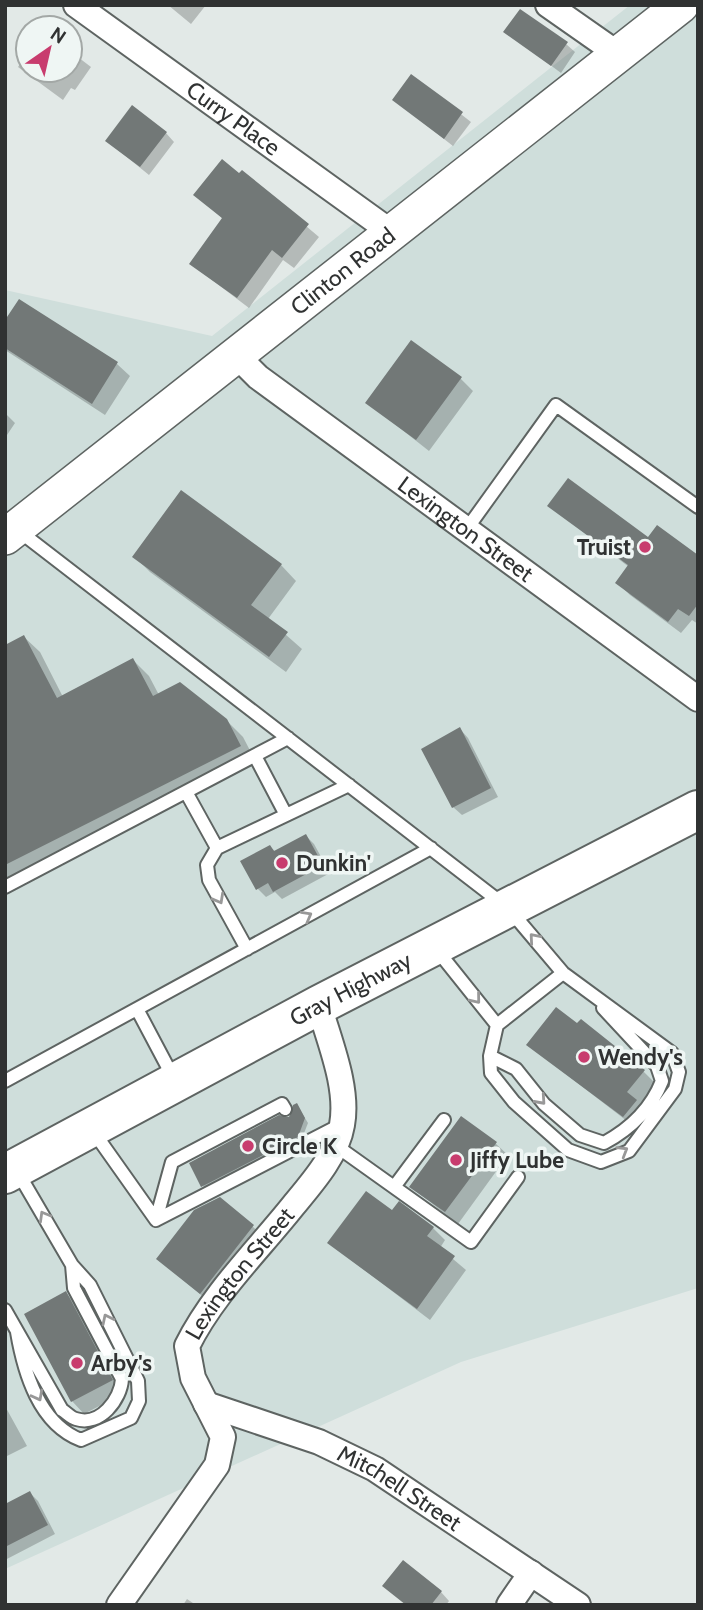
<svg xmlns="http://www.w3.org/2000/svg" width="703" height="1610" font-family="Cabin,sans-serif">
<style>
.built{fill:#cfdedb}
.shadow{fill:#0003}
.building{fill:#727877}
.lines{fill:none;stroke-linecap:round;stroke-linejoin:round}
.lane-casing{stroke:#5e6462;stroke-width:16}
.street-casing{stroke:#5e6462;stroke-width:28}
.secondary-casing{stroke:#5e6462;stroke-width:38}
.highway-casing{stroke:#5e6462;stroke-width:42}
.lane{stroke:#fff;stroke-width:12}
.street{stroke:#fff;stroke-width:24}
.secondary{stroke:#fff;stroke-width:35}
.highway{stroke:#fff;stroke-width:38}
.oneway{stroke:#989898}
.poi-dot{fill:#c83c6e;stroke:#eff6f4;stroke-width:2.5}
.labels{text-anchor:middle;dominant-baseline:central;stroke-width:7;stroke-linejoin:round;paint-order:stroke}
.street-label{font-size:23px;fill:#303232;stroke:#eff6f4}
.poi-label{font-size:23px;font-weight:bold;fill:#303232;stroke:#eff6f4;text-anchor:start}
</style>
<rect width="100%" height="100%" fill="#e2e9e7"/>
<path class="built" d="M630,5H698V1288L461,1362L5,1569V290L212,336Z"/>
<path class="shadow" d="M168,5H206L191,24Z
M506,32L566,44L575,52L561,73Z
M70,51L91,67L75,90L71,88L63,100L18,67L28,52V70H70Z
M412,76L471,122L453,146L394,100Z
M166,133L174,142L149,175L107,141Z
M242,172L319,237L294,268L283,260L249,308L191,264L223,219L196,195Z
M19,301L117,364L130,376L105,415L5,350V323Z
M460,378L473,391L429,451L368,403Z
M5,413L15,423L5,438Z
M549,506L698,557V624L692,620L681,633L630,595L618,583L629,567Z
M134,556L281,565L296,581L268,619L302,649L286,672L150,572Z
M24,637L40,652L63,697L133,660L149,676L159,695L226,720L243,737L256,762L5,888V647Z
M460,729L468,738L498,797L462,815L453,807Z
M306,836L314,844L330,873L282,899L275,892L266,897L258,889L270,847L276,852Z
M528,1045L643,1071L656,1084L639,1105L648,1113L636,1128Z
M297,1105L308,1123L301,1141L207,1190L203,1186L290,1119Z
M495,1143L508,1155L458,1224L411,1187Z
M252,1226L265,1238L213,1305L158,1259Z
M433,1228L445,1240L440,1248L466,1270L430,1320L329,1243Z
M66,1293L78,1306L124,1393L84,1414L72,1401Z
M5,1406L27,1446L5,1457Z
M30,1493L38,1501L55,1534L5,1560V1505Z
M441,1592L449,1601L446,1605H407Z
M187,1599L196,1605H183Z"/>
<path class="building" d="M520,9L568,42L551,66L503,32Z
M411,74L463,112L444,139L392,100Z
M132,105L167,132L140,167L105,141Z
M222,159L239,173L242,170L309,224L282,258L272,250L237,298L189,264L222,218L193,195Z
M19,299L118,362L92,404L5,348V320Z
M411,340L462,377L416,440L365,403Z
M568,478L648,537L657,525L698,555V604L689,616L678,609L668,622L615,583L628,565L547,506Z
M181,490L282,564L251,605L288,632L269,657L132,557Z
M24,635L57,698L133,658L153,696L180,682L227,719L241,746L5,865V645Z
M460,727L491,788L452,808L421,749Z
M306,834L323,865L273,892L268,883L256,890L240,861L270,845L274,851Z
M556,1007L577,1023L581,1019L645,1070L627,1092L637,1100L623,1117L526,1045Z
M297,1103L305,1118L298,1137L201,1187L189,1163L279,1115L289,1117L293,1105Z
M461,1116L497,1142L445,1212L409,1187Z
M366,1191L392,1210L399,1201L434,1227L427,1236L455,1256L417,1309L327,1243Z
M220,1197L254,1225L200,1294L156,1259L194,1210Z
M66,1291L113,1380L71,1402L24,1314Z
M30,1491L48,1525L5,1547V1504Z
M403,1560L442,1591L431,1605H406L382,1586Z"/>
<g class="lines">
<g class="lane-casing">
<path id="lane" d="M466,530L556,405L698,507
M19,531L508,908L563,973L672,1053L679,1072L675,1089L629,1151L601,1162L568,1150L514,1102L491,1073L490,1056L497,1025L437,950
M255,756L286,815
M186,792L217,848
M5,887L288,738
M247,949L209,880L207,865L217,848L349,785
M137,1009L173,1077
M497,1025L563,973
M490,1056L516,1069L544,1104L580,1135L604,1143C630,1129 651,1109 662,1081L657,1066L603,1008
M5,1081L431,848
M93,1131L156,1220L342,1124
M335,1145L471,1242L518,1177
M394,1187L444,1120
M156,1220L172,1162L282,1104L285,1109
M5,1310L62,1410C66,1412 71,1418 76,1419C100,1427 121,1399 122,1379L74,1288L72,1265
M17,1332C24,1373 39,1424 81,1440L131,1418L139,1401L138,1381L90,1285L72,1265L17,1171"/>
</g>
<g class="street-casing">
<g id="street">
<path id="s1" d="M76,5L391,232"/>
<path d="M548,5L618,54"/>
<path id="s2" d="M237,356L258,377L698,699"/>
<path id="s3" d="M206,1404L319,1442L375,1469L578,1605"/>
<path id="s4" d="M119,1605L217,1465L223,1437L193,1378L187,1346C212,1295 257,1251 293,1206C312,1183 337,1155 342,1125C349,1087 329,1041 319,1005"/>
<path d="M509,1605L531,1573"/>
</g>
</g>
<g class="secondary-casing">
<g id="secondary">
<path id="s5" d="M5,537L681,5"/>
</g>
</g>
<g class="highway-casing">
<g id="highway">
<path id="s6" d="M5,1174L319,1005L698,810"/>
</g>
</g>
<use href="#lane" class="lane"/>
<use href="#street" class="street"/>
<use href="#secondary" class="secondary"/>
<use href="#highway" class="highway"/>
</g>
<defs><path id="oneway-chevron" d="M-2-3.5L2.5 0L-2 3.5" fill="none" stroke-width="1.6" stroke-linecap="round" stroke-linejoin="round" transform="scale(1.75)"/></defs>
<g class="oneway">
<use href="#oneway-chevron" transform="translate(219 899) rotate(61)"/>
<use href="#oneway-chevron" transform="translate(307 916) rotate(-29)"/>
<use href="#oneway-chevron" transform="translate(534 938) rotate(-131)"/>
<use href="#oneway-chevron" transform="translate(476 999) rotate(51)"/>
<use href="#oneway-chevron" transform="translate(541 1100) rotate(48)"/>
<use href="#oneway-chevron" transform="translate(623 1151) rotate(-31)"/>
<use href="#oneway-chevron" transform="translate(44 1216) rotate(-120)"/>
<use href="#oneway-chevron" transform="translate(107 1319) rotate(-116)"/>
<use href="#oneway-chevron" transform="translate(38 1396) rotate(62)"/>
</g>
<g class="poi-dot">
<circle cx="645" cy="547" r="7"/>
<circle cx="282" cy="863" r="7"/>
<circle cx="584" cy="1057" r="7"/>
<circle cx="248" cy="1146" r="7"/>
<circle cx="456" cy="1160" r="7"/>
<circle cx="77" cy="1363" r="7"/>
</g>
<g class="labels">
<g class="street-label">
<text stroke="none"><textPath href="#s1" startOffset="194">Curry Place</textPath></text>
<text stroke="none"><textPath href="#s5" startOffset="430">Clinton Road</textPath></text>
<text stroke="none"><textPath href="#s2" startOffset="287">Lexington Street</textPath></text>
<text stroke="none"><textPath href="#s6" startOffset="392">Gray Highway</textPath></text>
<text stroke="none"><textPath href="#s4" startOffset="388">Lexington Street</textPath></text>
<text stroke="none"><textPath href="#s3" startOffset="212">Mitchell Street</textPath></text>
</g>
<g class="poi-label">
<text x="631" y="547" text-anchor="end">Truist</text>
<text x="296" y="863">Dunkin'</text>
<text x="598" y="1057">Wendy's</text>
<text x="262" y="1146">Circle K</text>
<text x="470" y="1160">Jiffy Lube</text>
<text x="91" y="1363">Arby's</text>
</g>
</g>
<rect width="703" height="1610" fill="none" stroke="#303232" stroke-width="14"/>
<g transform="translate(49 49) rotate(34)"><circle r="33" fill="#eff6f4" stroke="#a3a8a6" stroke-width="2"/>
<path d="M0-5L12 26L0 18L-12 26Z" fill="#c83c6e"/>
<text y="-10" font-size="19" font-weight="bold" text-anchor="middle" fill="#303232">N</text>
</g>
</svg>
